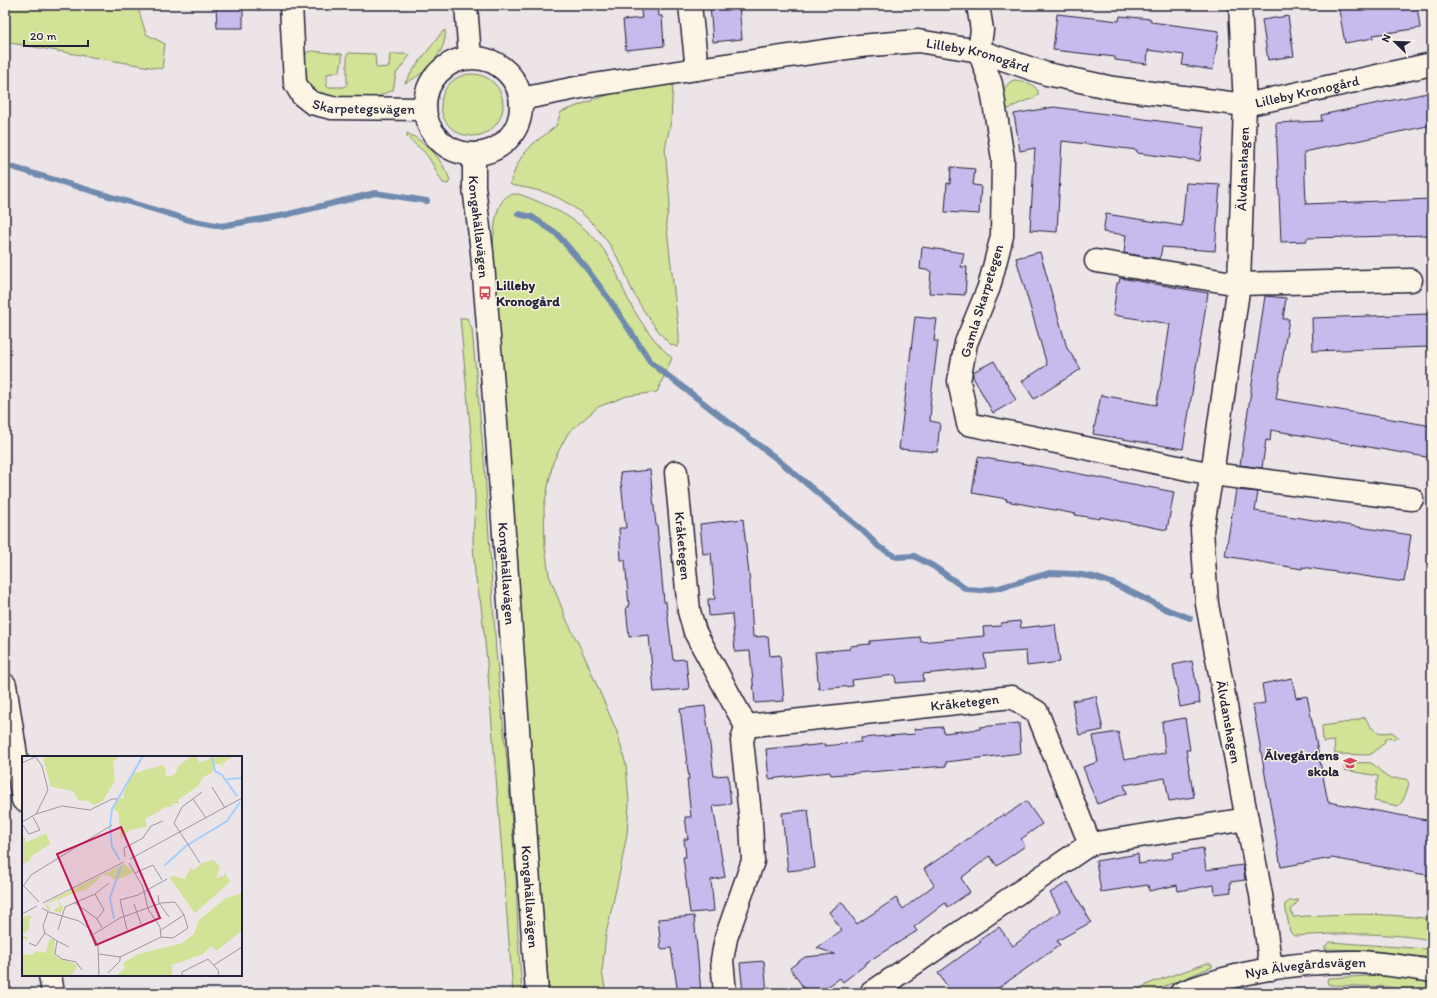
<svg xmlns="http://www.w3.org/2000/svg" width="1437" height="998" font-family="Itim,sans-serif">
<style>
.green{fill:#d2e397;stroke:#7a8269}
.lines{fill:none;stroke-linecap:round;stroke-linejoin:round}
.stream{stroke:#6f8aaf;stroke-width:6}
.building{fill:#c7bbed;stroke:#22223b}
.street-casing{stroke:#22223b;stroke-width:25}
.secondary-casing{stroke:#22223b;stroke-width:25}
.street{stroke:#fcf5e5;stroke-width:22}
.secondary{stroke:#fcf5e5;stroke-width:22}
.labels{text-anchor:middle;dominant-baseline:central;stroke-width:3;stroke-linejoin:round;paint-order:stroke}
.street-label{font-size:14px;fill:#22223b;stroke:#fcf5e5}
.poi-label{font-size:14px;font-weight:bold;fill:#22223b;stroke:#fcf5e5;text-anchor:start}
.inset-river{fill:none;stroke:#a2cffd;stroke-width:2}
.inset-road{fill:none;stroke:#9b96a2;stroke-width:1}
.view{fill:#c2185b;fill-opacity:0.15;stroke:#c2185b;stroke-width:2}
.inset-edge{fill:none;stroke:#22223b;stroke-width:2}
</style>
<rect width="100%" height="100%" fill="#ece4e7"/>
<filter id="ink" filterUnits="userSpaceOnUse"><feTurbulence type="fractalNoise" baseFrequency=".025" numOctaves="2"/><feDisplacementMap in="SourceGraphic" scale="8" xChannelSelector="R" yChannelSelector="G"/><feConvolveMatrix kernelMatrix="1 2 1 2 8 2 1 2 1" color-interpolation-filters="sRGB"/></filter>
<g filter="url(#ink)">
<path class="green" d="M5,5H137L146,34L165,44L162,69L5,42Z
M445,30C448,52 423,76 405,83C415,65 430,49 442,32Z
M312,51L342,54V62L339,72L327,74V87H344L347,84V55L349,53L375,54L376,68L389,67L390,54H406L410,55L396,74L393,90L371,99L339,102L315,92L305,79L303,62L307,52Z
M441 105a31 31 0 1 1 62 0a31 31 0 1 1-62 0Z
M1014,80C1023,81 1033,83 1038,91V95L1035,98L1020,103L1009,109C1002,108 1003,98 1002,91L1010,82Z
M673,83L671,121L665,149L670,202L666,221L679,334V344L677,347L670,344L666,340C653,325 641,308 632,290C629,284 627,277 624,270C607,235 582,205 544,192C533,189 522,187 511,185L510,183L516,167L522,156L533,144L556,126L561,112L593,100L617,92Z
M407,133C429,144 441,158 450,180L448,184L443,183C436,173 432,159 422,150C418,146 412,142 407,137Z
M519,194C556,208 586,222 608,256C615,267 619,279 624,291C636,316 651,339 672,358L657,392L627,396L598,407L568,433L553,462L544,507L545,547L549,575L567,621L583,653L617,732L626,765L629,802L627,834L620,871L606,934L602,972L606,993H549L493,249C494,235 494,200 510,195C513,194 517,194 519,194Z
M460,318H467L472,329L485,472L496,652L507,762L516,877L518,936L522,993H513L487,662L481,605L475,574L473,542L475,501L472,446Z
M1365,717C1372,730 1376,735 1392,732L1399,738L1392,739L1390,737L1384,740L1385,742L1373,753L1368,755L1337,754H1335L1334,741L1323,742L1322,726L1350,722Z
M1346,762L1371,763C1378,766 1381,774 1387,777C1396,781 1414,773 1407,790C1405,796 1403,802 1398,806L1374,801L1378,776L1344,770Z
M1299,900L1291,910L1293,917C1341,913 1384,913 1432,919V940C1385,932 1341,933 1294,936L1290,932L1285,904L1290,901Z
M1330,942L1427,949L1432,950V958L1368,950L1325,949V946Z
M1208,963L1212,965V967L1148,993H1129L1153,982Z
M1383,975L1432,982V992L1389,987L1331,985L1328,984L1327,981L1328,978H1331Z"/>
<g class="lines">
<path class="stream" d="M5,165L189,220L221,226L285,215L375,193L427,201
M518,214L532,217L556,233L587,269L611,302L650,361L659,369L777,459L861,529L879,547L897,557L914,556L933,566L966,589L981,590L999,588L1050,573L1075,574L1094,577L1112,583L1168,610L1190,618"/>
</g>
<path class="building" d="M216,5H243V28H217Z
M640,5H658L659,16H662L664,46L626,50L623,20L642,18Z
M710,5H739L742,39L713,42Z
M1338,5H1417L1420,28L1373,35V38L1345,43Z
M1057,14L1119,21L1120,16L1151,19V22L1219,31L1213,70L1182,65L1184,55L1148,50L1147,64L1115,60V57L1053,50Z
M1288,16L1294,56L1268,60L1262,20Z
M1432,92V125L1304,152L1306,204L1432,199V235L1307,238V241L1281,242L1276,123L1322,121L1321,115Z
M1054,107L1204,127L1200,161L1137,153V150L1062,141L1057,232L1030,230L1035,148L1020,151L1014,114Z
M951,167L975,169L973,185L981,186L979,214L945,212L947,183L950,184Z
M1186,183L1220,185L1215,251L1162,247L1160,259L1124,253L1126,235L1103,232L1106,214L1182,226Z
M922,247L964,253L961,267H967L965,295L929,293L931,271L920,269Z
M1040,252L1067,348L1081,369L1034,399L1022,381L1047,365L1016,258Z
M1120,278L1208,293L1183,449L1093,434L1101,395L1156,405L1162,376L1170,324L1113,315L1117,283H1119Z
M1265,296L1286,298L1283,319H1289L1276,399L1432,426V458L1271,430L1270,441L1266,440L1262,468L1240,465Z
M1428,314L1429,347L1313,351L1312,318Z
M915,317L937,319L934,341H938L930,405H931L930,421L940,423L937,452L899,449Z
M994,361L1016,400L993,413L973,377V372Z
M978,457L1014,463V462L1049,468L1174,492L1167,530L1100,517V519L1075,515L1076,514L1006,501L1007,499L972,493Z
M650,470L656,525H657L664,602H666L673,660L686,659L689,689L654,692L649,635L629,637L626,607H629L625,560H621L619,528H626L620,473Z
M1236,490L1258,492L1255,511L1411,535L1404,582L1302,567V569L1225,556Z
M743,519L750,583L753,637L768,636L770,656L780,655L784,701L755,703L750,651L735,652L732,614L709,616L708,599H715L711,553L703,554L700,524Z
M1020,621L1021,628L1055,624L1060,662L1027,666L1026,651L984,654L986,668L923,674L924,681L896,683L895,675L852,680L853,686L819,689L815,652L850,649V646L870,644V641L920,637L921,642L984,636L983,627L1001,626V623Z
M1192,661L1200,703L1180,707L1173,665Z
M1292,678L1296,698L1307,696L1328,802L1432,821V876L1332,858L1281,867L1253,705L1265,703L1262,684Z
M1096,696L1103,730L1079,735L1072,701Z
M705,706L714,776L728,775L731,804L713,806L725,877L711,880L714,911L690,913L683,857H686L684,839H688L685,817H691L687,779H689L680,709Z
M1185,718L1190,750H1186L1194,797L1169,801L1165,778L1124,785L1127,793L1097,804L1083,767L1098,762L1093,736L1118,732L1124,760L1165,753L1162,722Z
M1019,723L1021,753L946,762V766L831,775L830,772L769,779L766,749L806,745V746L825,744V746L861,742V738L915,734L914,729L943,727L944,733L980,729V727Z
M1026,801L1042,824L1021,839L1025,846L997,866L990,856L961,878L970,892L948,907L945,903L914,927L917,931L864,964L865,965L843,982L840,978L819,993H807L790,968L805,957L835,954L817,948L842,930L829,912L842,902L857,924L896,898L903,909L934,885L924,869L1004,814L1005,816Z
M808,810L815,868L788,871L782,813Z
M1203,848L1206,870L1243,865L1245,880L1230,882L1231,892L1215,894L1214,885L1178,891L1177,885L1149,891L1148,885L1101,892L1096,861L1138,854L1139,864L1173,858L1172,853Z
M1068,882L1091,922L1057,941L1060,945L991,993H952L938,973L981,942L979,940L999,927L1013,946L1060,911L1050,893Z
M694,916L701,993H678L671,948L661,949L658,919Z
M764,961L767,993H743L740,963Z"/>
<g class="lines">
<g class="street-casing">
<g id="street">
<path id="s1" d="M291,5L295,83L302,95L312,103L332,108L425,109"/>
<path d="M690,5L697,69"/>
<path d="M978,5L982,30L979,51L991,84L1003,159L1002,236L989,287L966,343L959,381L968,424L1212,474L1412,499"/>
<path id="s2" d="M1240,5L1245,105L1239,284L1212,474L1202,530L1207,604L1261,895L1271,969"/>
<path id="s3" d="M521,99L581,87L697,69L860,46L918,41L979,51L1047,74L1113,88L1245,105L1432,64"/>
<path d="M1096,261L1239,284L1411,280"/>
<path id="s4" d="M676,472L689,611L695,632L746,726L742,741L751,823L753,861L726,938L722,960L725,993"/>
<path d="M5,685L23,800"/>
<path id="s5" d="M746,726L1012,697L1037,712L1090,844L1247,819"/>
<path d="M50,975L53,993"/>
<path d="M871,993L1090,844"/>
<path id="s6" d="M1181,993C1235,972 1299,961 1357,962C1382,963 1407,967 1432,971"/>
</g>
</g>
<g class="secondary-casing">
<g id="secondary">
<path d="M466,5L470,57"/>
<circle cx="473" cy="106" r="48"/>
<path id="s7" d="M474,154V187L482,252L496,422L537,993"/>
</g>
</g>
<use href="#street" class="street"/>
<use href="#secondary" class="secondary"/>
</g>
</g>
<defs>
<g id="bus-bare" transform="scale(1.08)"><path d="M-5-6H5V4H4V6H2V4H-2V6H-4V4H-5ZM-3.5-4V0h7V-4ZM-3.5 1.2v1.5H-2V1.2ZM2 1.2v1.5H3.5V1.2Z" fill="#d1495b" stroke="#fcf5e5" stroke-width="2.5" paint-order="stroke"/></g>
<g id="school-bare" transform="scale(1.08)"><path d="M0-5L7-2L0 1L-7-2ZM-4 1L0 2.5L4 1V4Q0 6-4 4Z" fill="#d1495b" stroke="#fcf5e5" stroke-width="2.5" paint-order="stroke"/></g>
</defs>
<g fill-rule="evenodd">
<use href="#bus-bare" x="485" y="293"/>
<use href="#school-bare" x="1350" y="763"/>
</g>
<g class="labels">
<g class="street-label">
<text stroke="none"><textPath href="#s3" startOffset="463">Lilleby Kronogård</textPath></text>
<text stroke="none"><textPath href="#s3" startOffset="799">Lilleby Kronogård</textPath></text>
<text stroke="none"><textPath href="#s1" startOffset="157">Skarpetegsvägen</textPath></text>
<text transform="translate(1243 169) rotate(-88)">Älvdanshagen</text>
<text stroke="none"><textPath href="#s7" startOffset="73">Kongahällavägen</textPath></text>
<text transform="translate(982 301) rotate(-73)">Gamla Skarpetegen</text>
<text stroke="none"><textPath href="#s4" startOffset="74">Kråketegen</textPath></text>
<text stroke="none"><textPath href="#s7" startOffset="421">Kongahällavägen</textPath></text>
<text stroke="none"><textPath href="#s5" startOffset="220">Kråketegen</textPath></text>
<text stroke="none"><textPath href="#s2" startOffset="722">Älvdanshagen</textPath></text>
<text stroke="none"><textPath href="#s7" startOffset="745">Kongahällavägen</textPath></text>
<text stroke="none"><textPath href="#s6" startOffset="128">Nya Älvegårdsvägen</textPath></text>
</g>
<g class="poi-label">
<text x="496" y="285">Lilleby<tspan x="496" dy="16">Kronogård</tspan></text>
<text x="1339" y="755" text-anchor="end">Älvegårdens<tspan x="1339" dy="16">skola</tspan></text>
</g>
</g>
<g transform="translate(22 756)">
<rect width="220" height="220" fill="#ece4e7"/>
<path d="M32,0H98L91,6L93,25L80,46L71,49L66,45L56,44L51,35L29,31L21,2ZM170,0H174L178,7L188,3V0H212L201,7V12L199,8H193L190,17L181,21L176,30L156,44L157,48L152,47L149,51H144L123,63L125,71L108,74L99,83L96,56L90,52L95,43L102,42V35L110,18L140,9L144,12L143,19L148,21L154,17L156,10ZM24,77L28,88L10,100L7,105L0,108V81L3,82V87ZM191,104L198,110L194,122L202,120L203,116L208,126L173,157L147,121L151,120L163,123L168,112L172,114L180,107ZM102,108L112,116L95,124L96,120L92,124L87,119H81L65,133L39,142L37,145L41,152L39,157L31,155L38,150L36,143L25,148L29,155L24,152L25,147L35,141ZM220,137V174L195,195L189,190L181,198L150,209V220H94L103,212L101,207L116,198L160,187L172,178L177,164L204,142ZM3,160H10L7,165L8,169L5,176L1,177V180L6,181L5,184L0,182V163ZM31,182L33,184L32,197L34,201L56,209L49,220H0V198L10,199L14,195L22,197L25,193L27,184Z" fill="#d2e397"/>
<path class="inset-river" d="M190,0L193,15L200,19L215,40M205,23L220,22M88,69L90,53L121,0M88,71L90,91L98,104M142,110L164,90L205,65L218,46M92,163L88,142L99,110"/>
<path class="inset-road" d="M0,7L13,1M190,31L203,52M171,43L184,62M14,58L40,50L68,54L90,43H95M0,66L14,58L26,34L20,10L13,0M0,68L7,78L18,74L11,61M103,101L102,92L121,82L129,70L141,65M108,103L220,42M178,107L152,67L160,51L180,36M113,117L131,109L140,124M0,128L17,146M2,129L9,119L90,69M73,138L82,154L75,163L80,172M136,139L137,147L147,161M52,146L75,163M21,147L102,106M112,148L119,168M20,152L27,156L57,165L69,174L76,190L77,220M26,156L21,170L23,177L35,185L33,198L40,203L54,206L60,214M0,158L15,150M36,174L43,151L73,138L87,127M105,174L98,144L116,139L145,123M139,174L162,159M72,178L98,162L139,147L153,146L162,159L166,172L151,182L139,181M35,185L47,191M7,187L14,190L23,177M77,198L98,201L139,181L138,171L126,153L121,131L107,107M192,209L220,191M86,217L98,205V201M160,220V216L186,203L196,214L197,220"/>
<path class="view" d="M99,71L138,162L74,189L35,98Z"/>
<rect width="220" height="220" class="inset-edge"/>
</g>
<rect width="1437" height="998" fill="none" stroke="#fcf5e5" stroke-width="20"/>
<rect x="10" y="10" width="1417" height="978" fill="none" stroke="#22223b" stroke-width="1.5" filter="url(#ink)"/>
<g transform="translate(1395 42) rotate(293)" stroke="#fcf5e5" stroke-width="3" paint-order="stroke">
<path d="M0-3L7 15L0 10L-7 15Z" fill="#22223b"/>
<text y="-6" font-size="11" font-weight="bold" text-anchor="middle" fill="#22223b">N</text>
</g>
<path d="M24 40v6h64v-6" fill="none" stroke="#22223b" stroke-width="2"/>
<text x="30" y="40" font-size="12" fill="#22223b" stroke="#fcf5e5" stroke-width="3" paint-order="stroke">20 m</text>
</svg>
